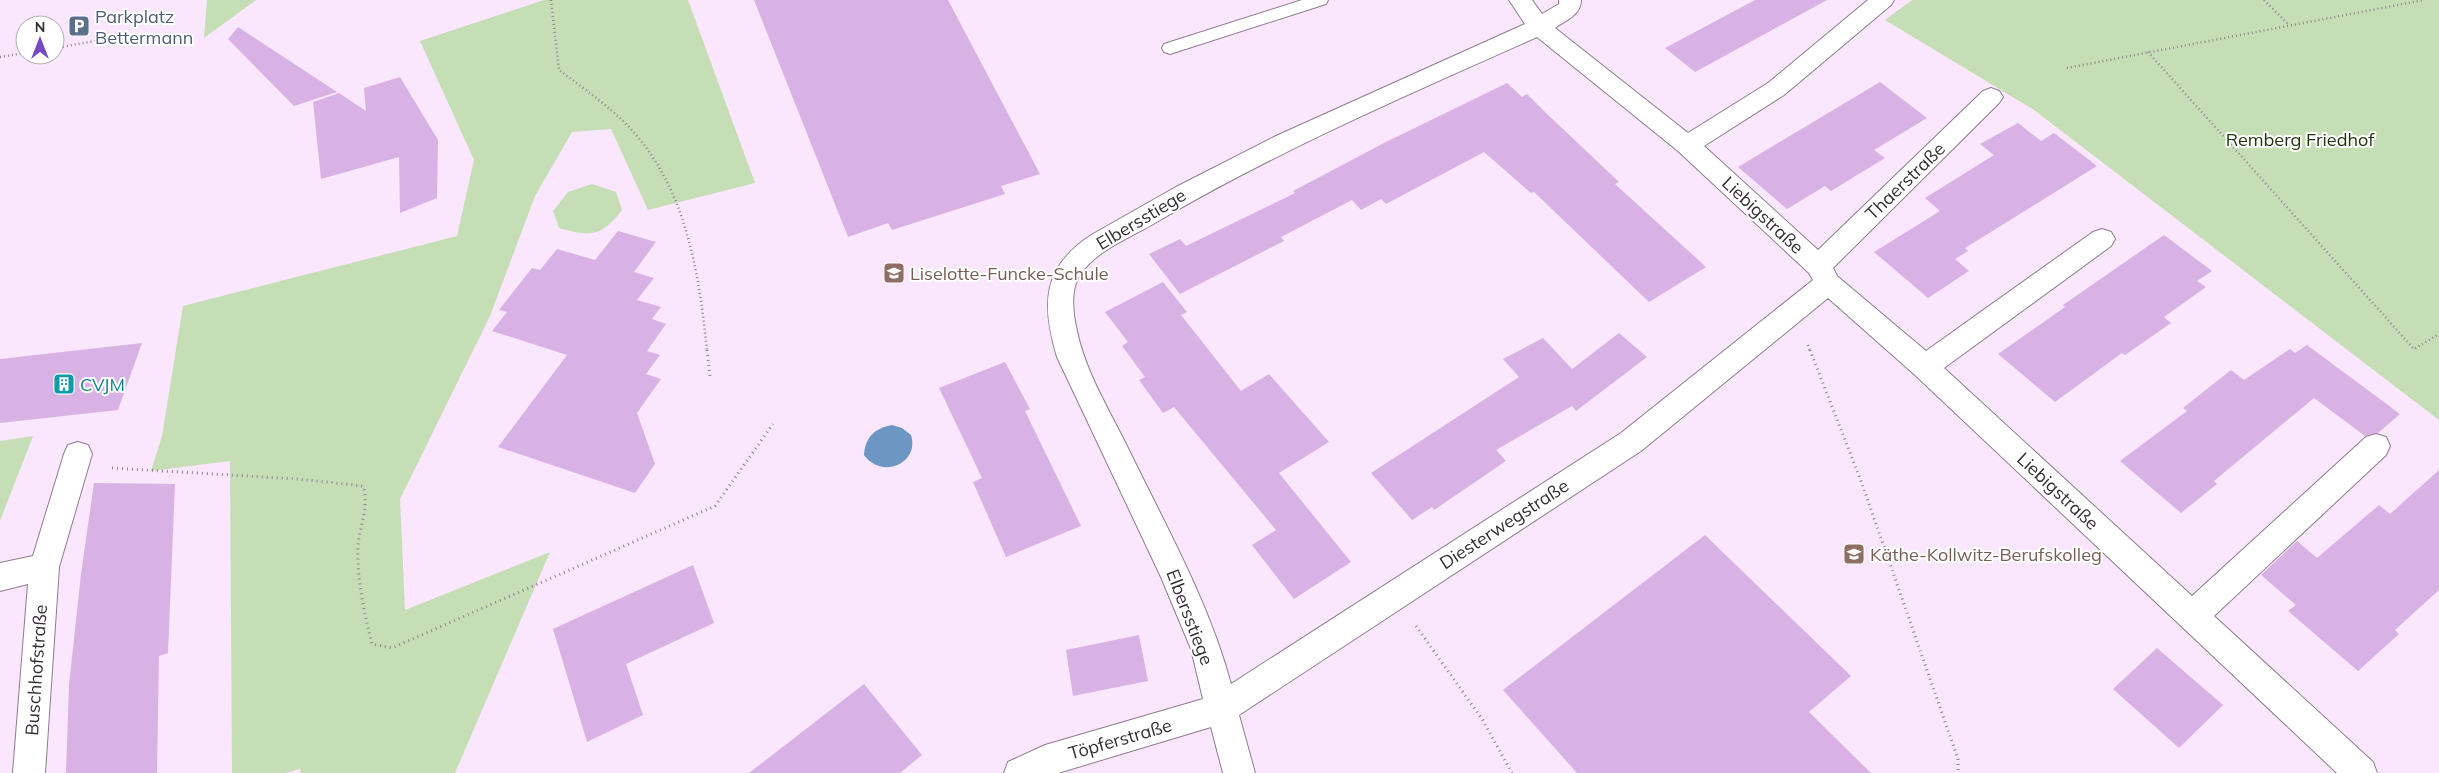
<svg xmlns="http://www.w3.org/2000/svg" width="2439" height="773" font-family="Mulish,sans-serif">
<style>
.green{fill:#c6deb5}
.water{fill:#6c97c4}
.building{fill:#d8b2e5}
.lines{fill:none;stroke-linecap:round;stroke-linejoin:round}
.service-casing{stroke:#8d7c90;stroke-width:2}
.minor-casing{stroke:#8d7c90;stroke-width:2}
.path-far1{stroke:#908392;stroke-width:2.5;stroke-dasharray:1 3;stroke-linecap:butt}
.path{stroke:#908392;stroke-width:3;stroke-dasharray:1 4;stroke-linecap:butt}
.service{fill:#fff;fill-rule:evenodd}
.minor{fill:#fff;fill-rule:evenodd}
.labels{text-anchor:middle;dominant-baseline:central;stroke-width:4;stroke-linejoin:round;paint-order:stroke}
.service-label{font-size:18px;fill:#4e5e75;stroke:#fff;text-anchor:start}
.park-label{font-size:18px;fill:#1e320b;stroke:#fff}
.street-label{font-size:18px;fill:#342d35;stroke:#fff}
.education-label{font-size:18px;fill:#785e54;stroke:#fff;text-anchor:start}
.culture-label{font-size:18px;fill:#0d838f;stroke:#fff;text-anchor:start}
</style>
<rect width="100%" height="100%" fill="#fae7fd"/>
<path class="green" d="M207,0H256L204,38Z
M544,0H688L755,183L648,210L611,129L572,132L535,196L490,316L400,499L405,610L550,552L455,773H301L300,769L286,773H232L230,461L151,471L162,436L183,306L457,236L474,160L420,41Z
M1912,0H2439V420L2034,110L1885,20Z
M592,184L616,192L622,210C601,237 591,237 559,228L553,211L568,192Z
M33,436L0,521V441Z"/>
<path class="water" d="M892,425L902,428L911,435C920,463 882,480 864,455C865,437 875,428 892,425Z"/>
<path class="building" d="M754,0H948L1040,174L1001,186L1005,194L892,230L888,223L848,237Z
M1755,0H1827L1695,72L1665,48Z
M238,27L337,92L294,106L228,39Z
M400,77L438,140L437,198L400,213L399,157L321,179L313,102L339,93L366,111L364,88Z
M1880,82L1927,118L1874,150L1885,158L1831,191L1825,186L1787,209L1738,167Z
M1507,83L1522,97L1527,94L1545,112L1619,182L1615,184L1706,267L1649,302L1534,192L1531,193L1484,152L1386,204L1381,199L1361,210L1352,200L1281,237L1284,241L1180,294L1149,254L1180,239L1186,246L1295,193L1293,191L1384,143Z
M2018,123L2041,141L2054,133L2097,166L1965,248L1968,251L1955,259L1969,271L1928,298L1874,252L1940,211L1925,198L1994,155L1980,144Z
M618,231L656,242L634,272L654,278L637,300L661,307L652,319L666,324L647,351L660,355L646,374L661,379L637,413L655,464L635,493L498,447L567,355L492,331L507,312L499,310L532,268L540,270L557,249L595,260Z
M2164,235L2212,271L2197,281L2206,287L2164,317L2171,323L2125,355L2122,353L2055,402L1998,354L2065,307L2063,305Z
M1163,282L1187,312L1181,315L1241,391L1269,374L1329,442L1279,473L1351,562L1294,599L1252,545L1276,530L1174,407L1163,413L1139,380L1145,377L1122,346L1128,342L1105,312Z
M1619,333L1647,357L1576,411L1572,406L1496,450L1506,461L1434,510L1432,507L1412,520L1371,473L1519,377L1503,359L1543,338L1572,369Z
M142,343L118,410L0,423V359Z
M2307,345L2400,414L2378,433L2365,436L2314,398L2214,481L2217,484L2181,513L2120,461L2187,411L2183,408L2231,370L2244,380L2290,349L2295,353Z
M1005,362L1030,409L1025,411L1081,526L1006,557L973,482L982,478L939,388Z
M2439,470V590L2395,630L2399,634L2358,671L2288,611L2296,605L2261,575L2297,541L2317,558L2379,505L2390,514Z
M94,483L175,484L168,653L159,656L157,773H66L69,685L81,574Z
M1705,535L1851,676L1809,712L1871,773H1577L1503,690Z
M693,565L714,623L626,664L643,715L587,742L553,629Z
M1139,635L1148,681L1073,696L1066,650Z
M2157,648L2223,705L2179,748L2113,689Z
M864,684L922,755L900,773H749Z"/>
<g class="lines">
<g class="service-casing">
<path id="service" d="M1302,0H1328L1326,4L1170,54L1164,52L1162,48L1164,44Z"/>
</g>
<g class="minor-casing">
<path id="minor" d="M1509,0H1532L1542,14L1559,4V0H1581C1581,15 1566,20 1555,28L1688,133L1768,83L1868,0H1894L1891,5L1784,95L1704,146L1818,250L1983,91L1991,88L1999,91L2003,97L1999,103L1833,268L1837,276L1926,351L2093,232L2102,229L2111,232L2115,239L2111,246L1944,368L2192,596L2366,437L2376,434L2386,437L2390,446L2386,455L2214,616L2373,762L2377,773H2337L1915,375L1828,298L1641,451L1239,715L1255,773H1223L1211,727L1058,773H1004L1008,762L1045,745L1203,699L1191,649L1161,577L1057,357C1041,304 1042,266 1093,234L1176,187L1276,136L1525,24ZM1537,37L1678,151L1809,273L1813,280L1621,433L1231,684C1208,599 1163,521 1125,442C1107,406 1085,370 1077,331C1073,314 1070,290 1080,275C1096,250 1130,238 1155,223C1277,151 1407,95 1537,37Z
M78,442L88,445L92,454L59,567L45,773H13L28,584L0,591V563L33,556L64,454L68,445Z"/>
</g>
<path class="path-far1" d="M551,0L559,70C583,88 609,106 630,128C686,188 699,272 707,351
M2264,0L2288,24
M55,48L129,35
M2148,52L2414,349L2439,334
M0,57L25,53
M2067,68L2424,0
M1808,345L1810,351"/>
<path class="path" d="M707,350L710,376
M1810,350L1861,481L1958,759V773
M112,468L298,479L363,486C370,508 359,526 358,547C357,580 364,612 372,644L392,648L715,506L773,424
M1416,626L1482,719L1512,773"/>
<use href="#service" class="service"/>
<use href="#minor" class="minor"/>
</g>
<defs>
<g id="parking-square" transform="scale(1.125)"><rect x="-9" y="-9" width="18" height="18" rx="4" fill="#5c6f8a" stroke="#fff"/><path d="M-3.5-5.5H1a3.5 3.5 0 0 1 0 7H-1V5.5H-3.5ZM-1-3.4V-.6H.8a1.4 1.4 0 0 0 0-2.8Z" fill="#fff"/></g>
<g id="school-square" transform="scale(1.125)"><rect x="-9" y="-9" width="18" height="18" rx="4" fill="#8d6e63" stroke="#fff"/><path d="M0-5L7-2L0 1L-7-2ZM-4 1L0 2.5L4 1V4Q0 6-4 4Z" fill="#fff"/></g>
<g id="building-square" transform="scale(1.125)"><rect x="-9" y="-9" width="18" height="18" rx="4" fill="#0f9aa8" stroke="#fff"/><path d="M-4-6H4V6H1V3H-1V6H-4ZM-2.5-4.3h1.7v1.8h-1.7ZM.8-4.3h1.7v1.8H.8ZM-2.5-1h1.7V.8h-1.7ZM.8-1h1.7V.8H.8Z" fill="#fff"/></g>
</defs>
<g fill-rule="evenodd">
<use href="#parking-square" x="79" y="26"/>
<use href="#school-square" x="894" y="273"/>
<use href="#building-square" x="64" y="384"/>
<use href="#school-square" x="1854" y="554"/>
</g>
<g class="labels">
<g class="service-label">
<text x="95" y="16">Parkplatz<tspan x="95" dy="21">Bettermann</tspan></text>
</g>
<g class="park-label">
<text x="2300" y="139">Remberg Friedhof</text>
</g>
<g class="street-label">
<text transform="translate(1905 181) rotate(-44)">Thaerstraße</text>
<text transform="translate(1763 215) rotate(43)">Liebigstraße</text>
<text transform="translate(1141 219) rotate(-31)">Elbersstiege</text>
<text transform="translate(2058 491) rotate(43)">Liebigstraße</text>
<text transform="translate(1504 524) rotate(-33)">Diesterwegstraße</text>
<text transform="translate(1190 617) rotate(69)">Elbersstiege</text>
<text transform="translate(36 670) rotate(-86)">Buschhofstraße</text>
<text transform="translate(1120 739) rotate(-16)">Töpferstraße</text>
</g>
<g class="education-label">
<text x="910" y="273">Liselotte-Funcke-Schule</text>
<text x="1870" y="554">Käthe-Kollwitz-Berufskolleg</text>
</g>
<g class="culture-label">
<text x="80" y="384">CVJM</text>
</g>
</g>
<g transform="translate(40 40)"><circle r="24" fill="#ffffff" stroke="#aeabae"/>
<path d="M0-4L9 19L0 12L-9 19Z" fill="#7549c2"/>
<text y="-8" font-size="14" font-weight="bold" text-anchor="middle" fill="#342d35">N</text>
</g>
</svg>
